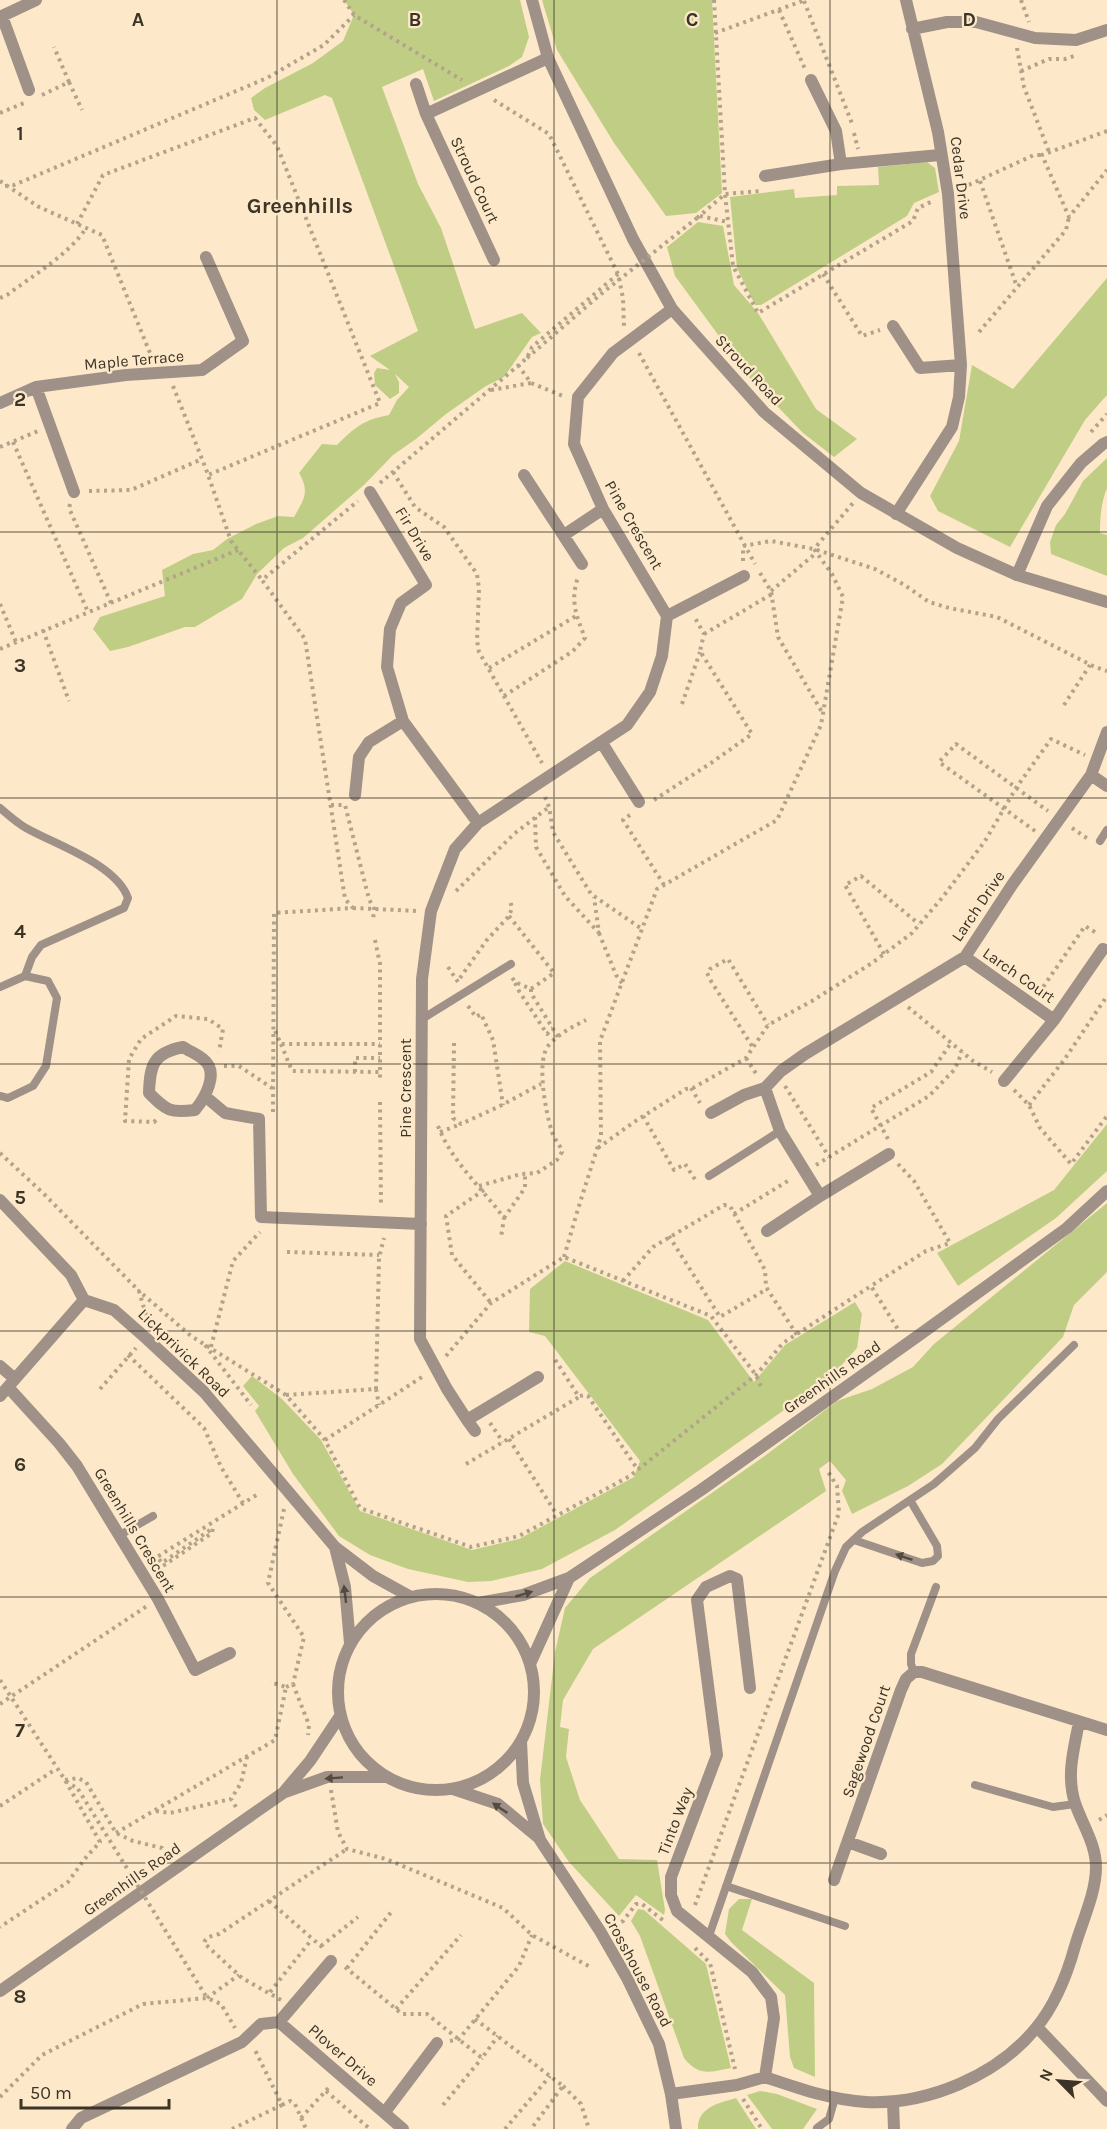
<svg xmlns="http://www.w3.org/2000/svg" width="1107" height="2129" font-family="Karla,sans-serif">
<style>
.green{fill:#c0ce85}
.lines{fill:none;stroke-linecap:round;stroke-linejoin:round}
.path{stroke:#b2a38a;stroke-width:4;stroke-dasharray:3 4.5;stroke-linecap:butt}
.service{stroke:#9f9188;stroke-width:8}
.minor{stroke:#9f9188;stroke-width:12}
.tertiary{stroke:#9f9188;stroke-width:12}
.path-bridge{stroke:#b2a38a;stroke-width:4;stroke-dasharray:3 4.5;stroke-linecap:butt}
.oneway{fill:#544b3f}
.grid{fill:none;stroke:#3b3427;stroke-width:1.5;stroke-opacity:0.55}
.labels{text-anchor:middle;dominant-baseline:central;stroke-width:4.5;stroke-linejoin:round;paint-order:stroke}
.street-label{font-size:16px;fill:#3b3427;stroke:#fde9c9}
.district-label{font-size:22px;font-weight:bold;fill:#3b3427;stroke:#fde9c9}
.grid-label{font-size:20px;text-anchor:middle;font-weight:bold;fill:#3b3427;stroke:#fde9c9;stroke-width:4.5;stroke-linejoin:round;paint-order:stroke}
</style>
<rect width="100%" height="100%" fill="#fde9c9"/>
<path class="green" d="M344,0H520L529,37L522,57L509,66L434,101L423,69L382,87L418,184L441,228L475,329L522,313L541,333L532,337L504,377L486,386L446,414L416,439L393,455L365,484L303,538L284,548L257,574L242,599L195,627H185L128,647L110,651L93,629L100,617L165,596L162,570L193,554L213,550L227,539L256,524L278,516L294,517C304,499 310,492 299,473L322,444L337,445C355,427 363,420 389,415L397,400L409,387L395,374L399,382V393L390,399L375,385L374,373L377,368L390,370L370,356L418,331L332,98L325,95L265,120L254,110L251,98L265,88L313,63L343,41L354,15Z
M542,0H712L722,193L696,213L666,216L614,143L557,50Z
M927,162L935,168L939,192L914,203L907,216L761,305H755L737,268L730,197L794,189L795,198L837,195V186L879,185L878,167Z
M698,222L723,226L734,285L758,313L816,409L857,439L834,457L803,433L749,377L675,276L667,247Z
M1107,278V395L1085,420L1010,547L938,511L930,496L959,441L972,365L1013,389Z
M1107,458C1107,467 1107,480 1107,488C1101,503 1100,517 1100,533L1107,535V576L1051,554L1050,542L1056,525L1065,514L1083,481Z
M1107,1124V1171L1056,1218L958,1286L937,1253L1054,1190Z
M1107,1203V1272L1074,1305L1063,1337L942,1464L908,1486L852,1514L842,1491L846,1480L830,1461L819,1469L826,1491L593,1649L563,1700L560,1727L569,1729L566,1757L580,1800L619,1859L657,1860L665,1910L664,1915L636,1895L619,1916L569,1862L543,1824L540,1780L555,1652L565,1608L590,1578L766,1455L837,1401L872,1389L913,1367L934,1344Z
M565,1261L708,1320L754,1382L785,1345L855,1302L862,1314L857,1348L832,1376L615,1530L542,1569L491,1581L468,1582L408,1569L370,1555L339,1536L293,1474L255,1411L259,1406L243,1386L252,1376L282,1399L321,1440L360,1511L472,1550L519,1539L634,1477L640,1461L545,1336L529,1332L530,1289Z
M739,1899H752L742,1930L814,1983L815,2077L794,2068L790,2057L785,1995L731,1942L725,1934L729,1909Z
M638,1909L644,1910L706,1964L731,2068C710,2072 699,2077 684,2058L640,1936L631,1921Z
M760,2091L777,2094L817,2109L803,2129H772L747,2095Z
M736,2098L756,2129H698C697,2107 720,2103 736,2098Z"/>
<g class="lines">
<path class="path" d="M344,0L354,15L462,80
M714,0L725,194L733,266L758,313L913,221L918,208L933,201
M1021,0L1029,22
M804,1L853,126
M779,10L805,69
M715,33L805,0
M1017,48L1024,87L1049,152
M1021,71L1049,59H1065L1074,56
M69,82L82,110
M42,95L69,82L54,47
M494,100L549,134L618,274L623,298L624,327
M0,113L24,103
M1107,131L1042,155L1069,217L1107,170
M854,133L858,149
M0,181L39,207L102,235L152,358
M980,181L1017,287
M5,186L14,185L267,78L324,45L354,15
M962,188L1034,155H1042
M700,216L728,222
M697,218L725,194L760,191
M77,224L103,175L255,118L277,146L380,403L208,475
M823,274L862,336L880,330
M0,298L7,295C32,276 70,254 86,228
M979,332L1066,230L1069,217
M639,353L755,564
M518,365L531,383L563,396
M173,386L206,469L231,541L262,580
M491,390L531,383
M1091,432L1107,414
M13,442L88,612
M0,447L38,431
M393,472L415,507L444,527L477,574L479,589L477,641L479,652L542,763
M380,483L527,358L532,347L618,274
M89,491L131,490L202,459
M70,504L69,508L111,603
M743,561V546L771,541L814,549L875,569L903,584L929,602L949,608L997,617L1093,666L1107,671
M760,573L771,591L778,637L822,712
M771,591L816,553
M0,604L16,642
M43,630L69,701
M704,634L772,594
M0,649L238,550
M489,668L576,616
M504,696L573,651L585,638C576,615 570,601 578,577
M682,704L700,652
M1064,705L1090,665
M545,797L549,807L553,832L591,894L642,929
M654,800L711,763L752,734L700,651L704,634L694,616
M331,805H345L369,899L374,909L373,921
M630,815L623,820L664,885
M535,817L536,847L565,896L599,933L594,897
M1072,828L1088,839
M1035,831L939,762L956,744L1048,811
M456,891L514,834L549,807
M353,908L418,911
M509,916L554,973L531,989L515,982L511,976
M599,933L616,975L622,983
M375,940L380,964V1082
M884,954L845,885L861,876L919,924
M448,967L458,982
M460,978L486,941L509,916L512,908L510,900
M515,983L519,991L547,1034L553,1028
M531,989V993L558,1037
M1039,993L1085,926L1098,934
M468,1006L476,1017L481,1014L493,1040L503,1105
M908,1007L973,1061L992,1072
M275,1031L281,1044H380
M454,1043L453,1118L461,1124L500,1106L541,1084
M281,1044L292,1071L380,1072
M752,1046L711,981L707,973L710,969L728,959L768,1025
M746,1058L757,1075
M224,1066H239L272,1088
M355,1072V1058H380
M785,1086L829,1157
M691,1088L700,1103
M1014,1090L1029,1105L1040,1128L1071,1164L1107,1116
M380,1102L381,1207
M1029,1105L1064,1060L1107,996
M273,1112L274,913L353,908L345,899L305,639L262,580L358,501
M643,1116L674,1170L685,1164L696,1181
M156,1120L154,1122L125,1121L129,1059L141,1039L176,1016L208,1019L223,1029L219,1052
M438,1126C452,1162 482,1188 504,1218L501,1237
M440,1132L461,1124
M888,1139L871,1108L931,1072L951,1043
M598,1148L634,1122L686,1089L693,1088L746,1058L768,1025L812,1001L872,963L912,933L942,898L985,841L1016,788L1051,739L1085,755
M0,1153L45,1195L139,1291
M898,1164L914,1181L950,1243L926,1251L871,1286L899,1331
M816,1165L929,1096L955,1069L962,1052
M479,1186L521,1174L537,1173L557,1160L562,1152C560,1144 554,1139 552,1132C546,1114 536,1062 548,1046C558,1034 572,1027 586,1020
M484,1190L446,1216L452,1255L491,1303
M734,1214L791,1179
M504,1218L525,1188V1174
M669,1236L720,1317L767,1289
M287,1252L379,1255
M564,1257L578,1209L601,1136L600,1041L657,889L777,820L821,725L843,597L832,574L814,549L853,503
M623,1281L653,1247L724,1205L730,1206L765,1270L766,1287L797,1335
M146,1315L139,1291L191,1336L286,1395L325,1440L360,1508L471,1547L519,1536L630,1476L756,1375L783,1343L871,1286
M205,1345L251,1405
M211,1347L233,1261L260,1232
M128,1355L204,1428L221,1467L243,1503
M446,1356L491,1303L564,1257L711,1316L756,1375L762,1389
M100,1389L136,1348
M376,1389L379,1405
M286,1395L376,1389L379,1258L384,1238
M580,1396L585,1395L588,1396L638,1470
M490,1423L503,1442
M509,1439L557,1515
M325,1440L425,1375
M466,1464L579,1397L554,1358
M284,1509L268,1583L304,1637L293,1684
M157,1570L212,1533L213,1528L162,1563L157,1557L258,1494
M0,1680L65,1780L100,1842L87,1856L68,1882L0,1927
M286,1687L293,1684L309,1725L308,1735
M0,1704L147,1606
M65,1780L78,1778L86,1782L116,1833L133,1841L162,1848L168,1856
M66,1781L78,1789
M331,1790L338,1832L347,1849L386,1859L503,1908L532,1935L592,1968
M0,1806L56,1769
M236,1807L231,1799L241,1783L247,1757
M156,1811L170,1813L231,1799
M1099,1820L1107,1815
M116,1833L275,1740L286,1687L270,1682
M269,1901L323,1948
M695,1905L839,1513L837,1486L827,1470
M615,1926L623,1921L636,1904H642L664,1921
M321,1946L358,1917
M695,1948L710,1963L735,2069
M345,1967L402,2014H427L482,2058L498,2036
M347,1968L392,1911
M270,1992L312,1939
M207,1998L239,1975
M281,2000L242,1978L204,1943C206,1936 213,1936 219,1934L347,1849
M396,2009L461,1935
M475,2019L563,2086L531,2129
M450,2041L459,2039L519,1966L532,1935
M563,2086L581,2104L589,2129
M326,2091L370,2129
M0,2097L42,2055L143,2004L207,1998L221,2004L235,2028
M743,2099L762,2129
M282,2105L290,2101L295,2104L306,2129
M443,2105L482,2058
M301,2118L331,2085
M232,2129L282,2105L255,2050
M505,2129L550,2076"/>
<path class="service" d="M0,808C8,815 17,823 26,828C56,845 116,864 128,898L124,908L41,945L32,957L25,976
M1100,841L1107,830
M0,987L25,976L48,981L57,998L46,1066L33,1086L8,1098L0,1096
M422,1019L511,964
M709,1176L780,1131
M120,1535L153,1516
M854,1540L922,1563L933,1561L938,1556L937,1546L910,1500
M914,1672L911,1664V1654L936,1587
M975,1785L1053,1807L1075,1804
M726,1886L845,1926
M709,1936L835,1571L846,1547L862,1532L934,1484L950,1470L975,1448L998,1419L1074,1345
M817,2128L829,2119L835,2098"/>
<path class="minor" d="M912,29L947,22H976L1035,38L1076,40L1107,30
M811,80L836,131L841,164
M416,84L426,114L494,260
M29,90L2,16L36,0
M426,114L548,58
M765,176L841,164L940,155
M893,326L920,368L961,365
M36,387L74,492
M0,403L36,387L126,375L202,370L243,341L206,257
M524,475L582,564
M370,492L426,585L401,603L390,629L387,667L403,721
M896,514L952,427L959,397L961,365L948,194L938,132L906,0
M564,535L603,509
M1017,575L1047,506L1081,463L1103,444L1107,442
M667,616L744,576
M602,743L639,802
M1091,775L1107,786
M355,795L359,757L369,742L403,721L478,823
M965,957L1054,1020
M183,1047C189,1051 197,1054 203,1059C220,1072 205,1098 195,1110C170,1113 167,1111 149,1093C150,1065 153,1053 183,1047Z
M1004,1081L1054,1020L1103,949
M765,1088L780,1131L820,1196
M206,1097L225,1113L259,1119L261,1217L421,1224
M711,1113L744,1095L765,1088L781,1071L805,1054L965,957L1012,885L1091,775L1107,732
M767,1231L820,1196L889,1154
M0,1366L15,1379
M538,1377L467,1420L447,1389L420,1339L422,979L431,911L455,849L478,823L627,725L650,692L662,656L667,616L603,509L574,444L578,397L613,353L672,309
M8,1387L59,1443L77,1466L158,1599L195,1670L230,1653
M0,1396L84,1300
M467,1420L475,1431
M848,1842L881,1854
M834,1880L901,1690L906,1679L914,1672H922L1107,1730
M279,2022L403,2129
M1037,2027L1107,2101
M765,2077C798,2088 831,2100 866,2102C927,2105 997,2076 1036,2028C1055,2005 1067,1975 1075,1946C1082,1922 1096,1893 1096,1867C1096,1844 1082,1824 1075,1803C1066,1775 1074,1749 1079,1722
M671,2094L737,2085L765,2077L774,2018L771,1997L752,1972L677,1911L671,1895V1877L717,1755L697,1600L706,1587L730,1576L737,1579L750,1688
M893,2102L894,2129
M385,2112L437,2043
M72,2129L81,2118L242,2042L261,2024L279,2022L331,1961"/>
<path class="tertiary" d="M532,0L548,58L633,239L672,309L764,412L861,493L957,548L1017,575L1107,602
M0,1200L71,1275L84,1300L114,1310L147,1339L204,1392L335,1547L373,1576L411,1597
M335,1547L345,1587L350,1643
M338 1692a98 98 0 1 1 196 0a98 98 0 1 1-196 0Z
M478,1603L523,1595L569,1578L701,1490L922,1333L1067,1228L1107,1191
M530,1664L569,1578
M521,1741L523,1783L540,1840L600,1931L627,1978L659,2044L671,2094L676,2129
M453,1789L498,1804L540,1839
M285,1792L327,1777H387
M0,1991L283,1793L310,1761L340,1716"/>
<path class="path-bridge" d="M527,358L601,294L697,218
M78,1789L207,1998"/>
</g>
<defs><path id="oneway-solid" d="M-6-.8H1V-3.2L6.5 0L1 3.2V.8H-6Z" transform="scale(1.5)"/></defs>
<g class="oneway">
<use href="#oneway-solid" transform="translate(904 1557) rotate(-161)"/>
<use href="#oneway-solid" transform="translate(345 1594) rotate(-97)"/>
<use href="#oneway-solid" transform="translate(524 1594) rotate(-16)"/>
<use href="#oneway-solid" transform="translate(334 1778) rotate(176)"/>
<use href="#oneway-solid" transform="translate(500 1808) rotate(-146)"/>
</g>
<path class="grid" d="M277,0V2129M554,0V2129M830,0V2129M0,266H1107M0,532H1107M0,798H1107M0,1064H1107M0,1331H1107M0,1597H1107M0,1863H1107"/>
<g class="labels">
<g class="street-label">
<text transform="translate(961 178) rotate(83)">Cedar Drive</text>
<text transform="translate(475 180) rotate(65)">Stroud Court</text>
<text transform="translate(134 360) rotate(-5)">Maple Terrace</text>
<text transform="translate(749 370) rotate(47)">Stroud Road</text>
<text transform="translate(634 525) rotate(60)">Pine Crescent</text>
<text transform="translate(415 534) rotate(59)">Fir Drive</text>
<text transform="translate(978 906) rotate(-56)">Larch Drive</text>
<text transform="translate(1019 975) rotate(35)">Larch Court</text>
<text transform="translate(405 1088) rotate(-90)">Pine Crescent</text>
<text transform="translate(184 1353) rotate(44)">Lickprivick Road</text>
<text transform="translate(832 1377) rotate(-35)">Greenhills Road</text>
<text transform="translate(135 1530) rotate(59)">Greenhills Crescent</text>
<text transform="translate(866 1741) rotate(-71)">Sagewood Court</text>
<text transform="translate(675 1821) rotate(-69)">Tinto Way</text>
<text transform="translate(132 1879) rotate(-35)">Greenhills Road</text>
<text transform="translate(638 1970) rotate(62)">Crosshouse Road</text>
<text transform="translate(343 2055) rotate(41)">Plover Drive</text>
</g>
<g class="district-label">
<text x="300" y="206">Greenhills</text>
</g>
</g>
<g class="grid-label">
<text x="138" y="26">A</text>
<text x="415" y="26">B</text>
<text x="692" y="26">C</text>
<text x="969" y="26">D</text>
<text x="20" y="140">1</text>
<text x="20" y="406">2</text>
<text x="20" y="672">3</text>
<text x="20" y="938">4</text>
<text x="20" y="1204">5</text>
<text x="20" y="1471">6</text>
<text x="20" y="1737">7</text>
<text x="20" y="2003">8</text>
</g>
<g transform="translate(1059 2081) rotate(295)" stroke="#fde9c9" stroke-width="4.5" paint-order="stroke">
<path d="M0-4.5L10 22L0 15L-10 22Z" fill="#3b3427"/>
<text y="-9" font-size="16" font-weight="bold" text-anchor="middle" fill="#3b3427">N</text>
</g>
<path d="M21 2099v9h148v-9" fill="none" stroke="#3b3427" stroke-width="3"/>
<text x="30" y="2099" font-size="18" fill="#3b3427" stroke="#fde9c9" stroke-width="4.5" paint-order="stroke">50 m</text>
</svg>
